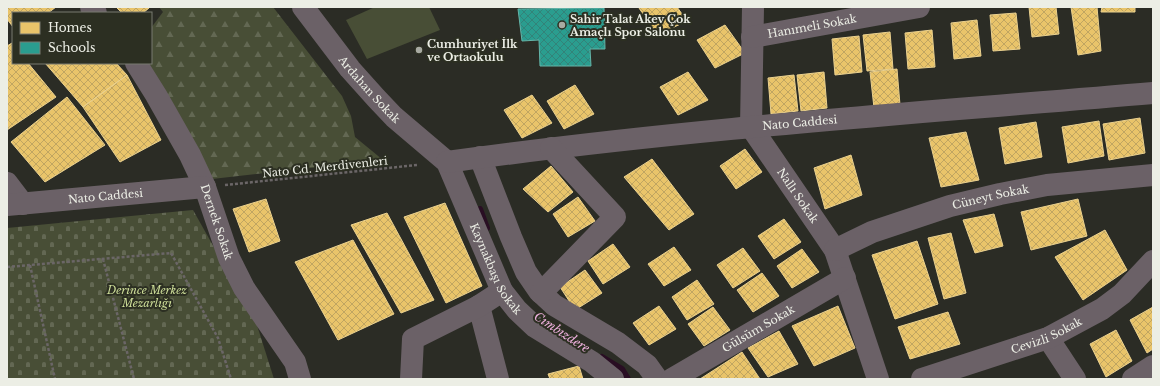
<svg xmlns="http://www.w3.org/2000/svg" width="1160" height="386" font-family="'Libre Baskerville',serif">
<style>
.grass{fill:#484e36}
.forest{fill:url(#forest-firs)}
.cemetery{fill:url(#cemetery-stones)}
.homes{fill:url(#homes-cross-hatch);stroke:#ead18f}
.schools{fill:url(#schools-cross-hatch);stroke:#64b5a9}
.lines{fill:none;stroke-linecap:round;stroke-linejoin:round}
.stream{stroke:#290e23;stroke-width:6}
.path{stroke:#6b6667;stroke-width:2.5;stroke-dasharray:3 2;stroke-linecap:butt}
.minor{stroke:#6b6167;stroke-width:22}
.poi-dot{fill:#a8aaa2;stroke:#2c2f22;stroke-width:1.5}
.labels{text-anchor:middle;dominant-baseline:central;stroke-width:4;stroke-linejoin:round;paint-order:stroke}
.poi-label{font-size:11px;font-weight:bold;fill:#eceee5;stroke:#2c2f22;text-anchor:start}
.street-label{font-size:11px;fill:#eceee5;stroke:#2c2f22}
.park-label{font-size:11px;font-style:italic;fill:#cede99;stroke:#2c2f22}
.water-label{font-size:12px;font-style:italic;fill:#ecafdc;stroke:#2c2f22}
</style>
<defs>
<pattern id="forest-firs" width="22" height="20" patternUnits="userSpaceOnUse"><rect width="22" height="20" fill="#484e36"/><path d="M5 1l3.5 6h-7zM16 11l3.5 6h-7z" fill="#636853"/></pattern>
<pattern id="cemetery-stones" width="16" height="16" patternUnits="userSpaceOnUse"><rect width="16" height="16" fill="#484e36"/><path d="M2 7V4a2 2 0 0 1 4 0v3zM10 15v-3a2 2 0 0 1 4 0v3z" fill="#636853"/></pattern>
<pattern id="homes-cross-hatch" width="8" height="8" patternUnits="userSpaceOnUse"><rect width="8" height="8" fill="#e9c46a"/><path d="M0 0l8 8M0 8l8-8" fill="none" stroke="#c0a561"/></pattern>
<pattern id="schools-cross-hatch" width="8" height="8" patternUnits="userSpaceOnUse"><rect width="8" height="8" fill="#2a9d8f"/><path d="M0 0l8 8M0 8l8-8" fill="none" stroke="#338379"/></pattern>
</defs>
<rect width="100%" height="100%" fill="#2b2c25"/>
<path class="grass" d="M375,7H429L440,30L367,59L346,20Z"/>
<path class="forest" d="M159,7H273L342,96L351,116L355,137L383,160L212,179L144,63H151V28L163,12Z"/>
<path class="cemetery" d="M193,210L256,322L274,379H7V228Z"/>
<path class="homes" d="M7,7H56L48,13H13V27L7,19Z
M116,7H148L149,8L143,13H122Z
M640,7H677L687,21L657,35L639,8Z
M1029,7H1056L1059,34L1032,37Z
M1071,7H1097L1101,51L1078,55Z
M1102,7H1135V12H1101Z
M1016,13L1020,49L993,51L990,15Z
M977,20L981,56L954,59L951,23Z
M725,25L745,53L715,68L697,40Z
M932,30L935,67L908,69L905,33Z
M890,32L893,69L867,71L863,35Z
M859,36L862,72L835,75L832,39Z
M12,43L13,44V63H28L56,97L7,130V46Z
M45,63H116L127,75L83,107Z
M897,69L900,105L874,108L870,72Z
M688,72L708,100L678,115L660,87Z
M824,72L827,108L801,111L797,75Z
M127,75L161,140L120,162L83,107Z
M794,75L798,111L771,114L768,78Z
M575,85L594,114L564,129L547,101Z
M532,95L552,123L522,138L504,110Z
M67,97L105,145L45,182L11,142Z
M1140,118L1145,153L1109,160L1103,124Z
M1099,121L1104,156L1068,163L1062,127Z
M1036,122L1042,157L1005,164L999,128Z
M966,132L979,180L941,187L929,138Z
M745,149L762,172L736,189L720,166Z
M851,155L862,195L825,209L814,168Z
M652,159L694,214L669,230L624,177Z
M551,166L573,192L548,212L523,189Z
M578,197L595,221L568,237L553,214Z
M266,199L280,241L249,252L233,209Z
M1078,199L1087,236L1031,250L1021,212Z
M445,203L482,286L446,303L404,217Z
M387,213L434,300L401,313L351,225Z
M994,214L1003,246L975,253L963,220Z
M784,219L801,242L774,259L758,236Z
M1105,230L1127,270L1083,300L1055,257Z
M951,233L966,293L944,299L928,238Z
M353,240L394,314L338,340L295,262Z
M917,241L938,304L895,319L872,255Z
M613,244L630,267L603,284L588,261Z
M674,247L691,270L664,286L648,264Z
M743,248L760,271L733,288L717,265Z
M802,249L819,272L792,288L777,266Z
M585,270L602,293L575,310L560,287Z
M762,273L779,296L753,312L737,290Z
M697,280L714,304L687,320L672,297Z
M659,306L676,329L649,345L633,323Z
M838,306L855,348L814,366L792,326Z
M713,307L730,330L704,346L688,324Z
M1153,307V349L1147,353L1130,320Z
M948,312L960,344L910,359L898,327Z
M1116,330L1132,361L1106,377L1090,344Z
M779,331L798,364L768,377L748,348Z
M742,352L760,379H700Z
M579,366L583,379H550L548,374Z"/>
<path class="schools" d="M604,8L605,49H590L591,66H540L539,40L522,41L518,9Z"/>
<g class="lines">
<path class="stream" d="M480,209L487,228
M602,357L622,369L628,379"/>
<path class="path" d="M225,185L417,165
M103,259L134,379
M30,265L55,379
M7,267L171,253L218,338L231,379"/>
<g class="minor">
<path d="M91,7L96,13"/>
<path id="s1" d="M303,7L350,69L376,98L394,117L447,162L502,291L517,310L535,327L592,362L613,379"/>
<path id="s2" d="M753,7L751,127L835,250L878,379"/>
<path id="s3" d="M752,37L919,7"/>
<path id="s4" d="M136,63L156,95L190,155L205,187L229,258L244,288L295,362L300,379"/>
<path d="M480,157L511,237L526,272L539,291L554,305L618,343L647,365L657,379"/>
<path id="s5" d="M447,162C681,129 917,113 1153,93"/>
<path d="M7,183L23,204"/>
<path id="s6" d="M7,205L205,187"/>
<path id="s7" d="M835,250L872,232L950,206L1000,194L1047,185L1153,175"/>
<path d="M541,293L615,217L551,148"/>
<path d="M479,306L498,379"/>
<path d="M1048,338L1075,379"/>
<path d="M411,379L413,339L479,306L502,291"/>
<path id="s8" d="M672,379L845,278"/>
<path id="s9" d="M922,379L1048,338L1102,309L1122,294L1153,261"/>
<path d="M1133,379L1153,366"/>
</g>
</g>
<g class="poi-dot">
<circle cx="562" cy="25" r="4"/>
<circle cx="419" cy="50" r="4"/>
</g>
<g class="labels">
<g class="poi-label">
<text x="570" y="19">Sahir Talat Akev Çok<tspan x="570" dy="13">Amaçlı Spor Salonu</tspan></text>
<text x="427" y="44">Cumhuriyet İlk<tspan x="427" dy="13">ve Ortaokulu</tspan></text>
</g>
<g class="street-label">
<text stroke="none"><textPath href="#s3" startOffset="61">Hanımeli Sokak</textPath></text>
<text stroke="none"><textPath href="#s1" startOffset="106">Ardahan Sokak</textPath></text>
<text stroke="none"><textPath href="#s5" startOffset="355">Nato Caddesi</textPath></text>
<text transform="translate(325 167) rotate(-6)">Nato Cd. Merdivenleri</text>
<text stroke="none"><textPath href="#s2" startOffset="203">Nallı Sokak</textPath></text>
<text stroke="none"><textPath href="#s6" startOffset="99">Nato Caddesi</textPath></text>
<text stroke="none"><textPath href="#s7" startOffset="165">Cüneyt Sokak</textPath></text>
<text stroke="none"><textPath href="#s4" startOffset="179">Dernek Sokak</textPath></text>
<text stroke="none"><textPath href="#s1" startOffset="330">Kaynakbaşı Sokak</textPath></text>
<text stroke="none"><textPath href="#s8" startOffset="100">Gülsüm Sokak</textPath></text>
<text stroke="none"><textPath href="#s9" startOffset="132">Cevizli Sokak</textPath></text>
</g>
<g class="park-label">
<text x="147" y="290">Derince Merkez<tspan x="147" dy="13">Mezarlığı</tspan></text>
</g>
<g class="water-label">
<text transform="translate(562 332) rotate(33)">Cımbızdere</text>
</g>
</g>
<rect width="1160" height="386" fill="none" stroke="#eceee5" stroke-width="16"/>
<rect x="12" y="12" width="140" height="52" fill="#2c2f22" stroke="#797b70"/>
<rect x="20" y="22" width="20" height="12" fill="#e9c46a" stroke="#797b70"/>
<text x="48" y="32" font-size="12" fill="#eceee5">Homes</text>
<rect x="20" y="42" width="20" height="12" fill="#2a9d8f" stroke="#797b70"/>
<text x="48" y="52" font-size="12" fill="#eceee5">Schools</text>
</svg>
